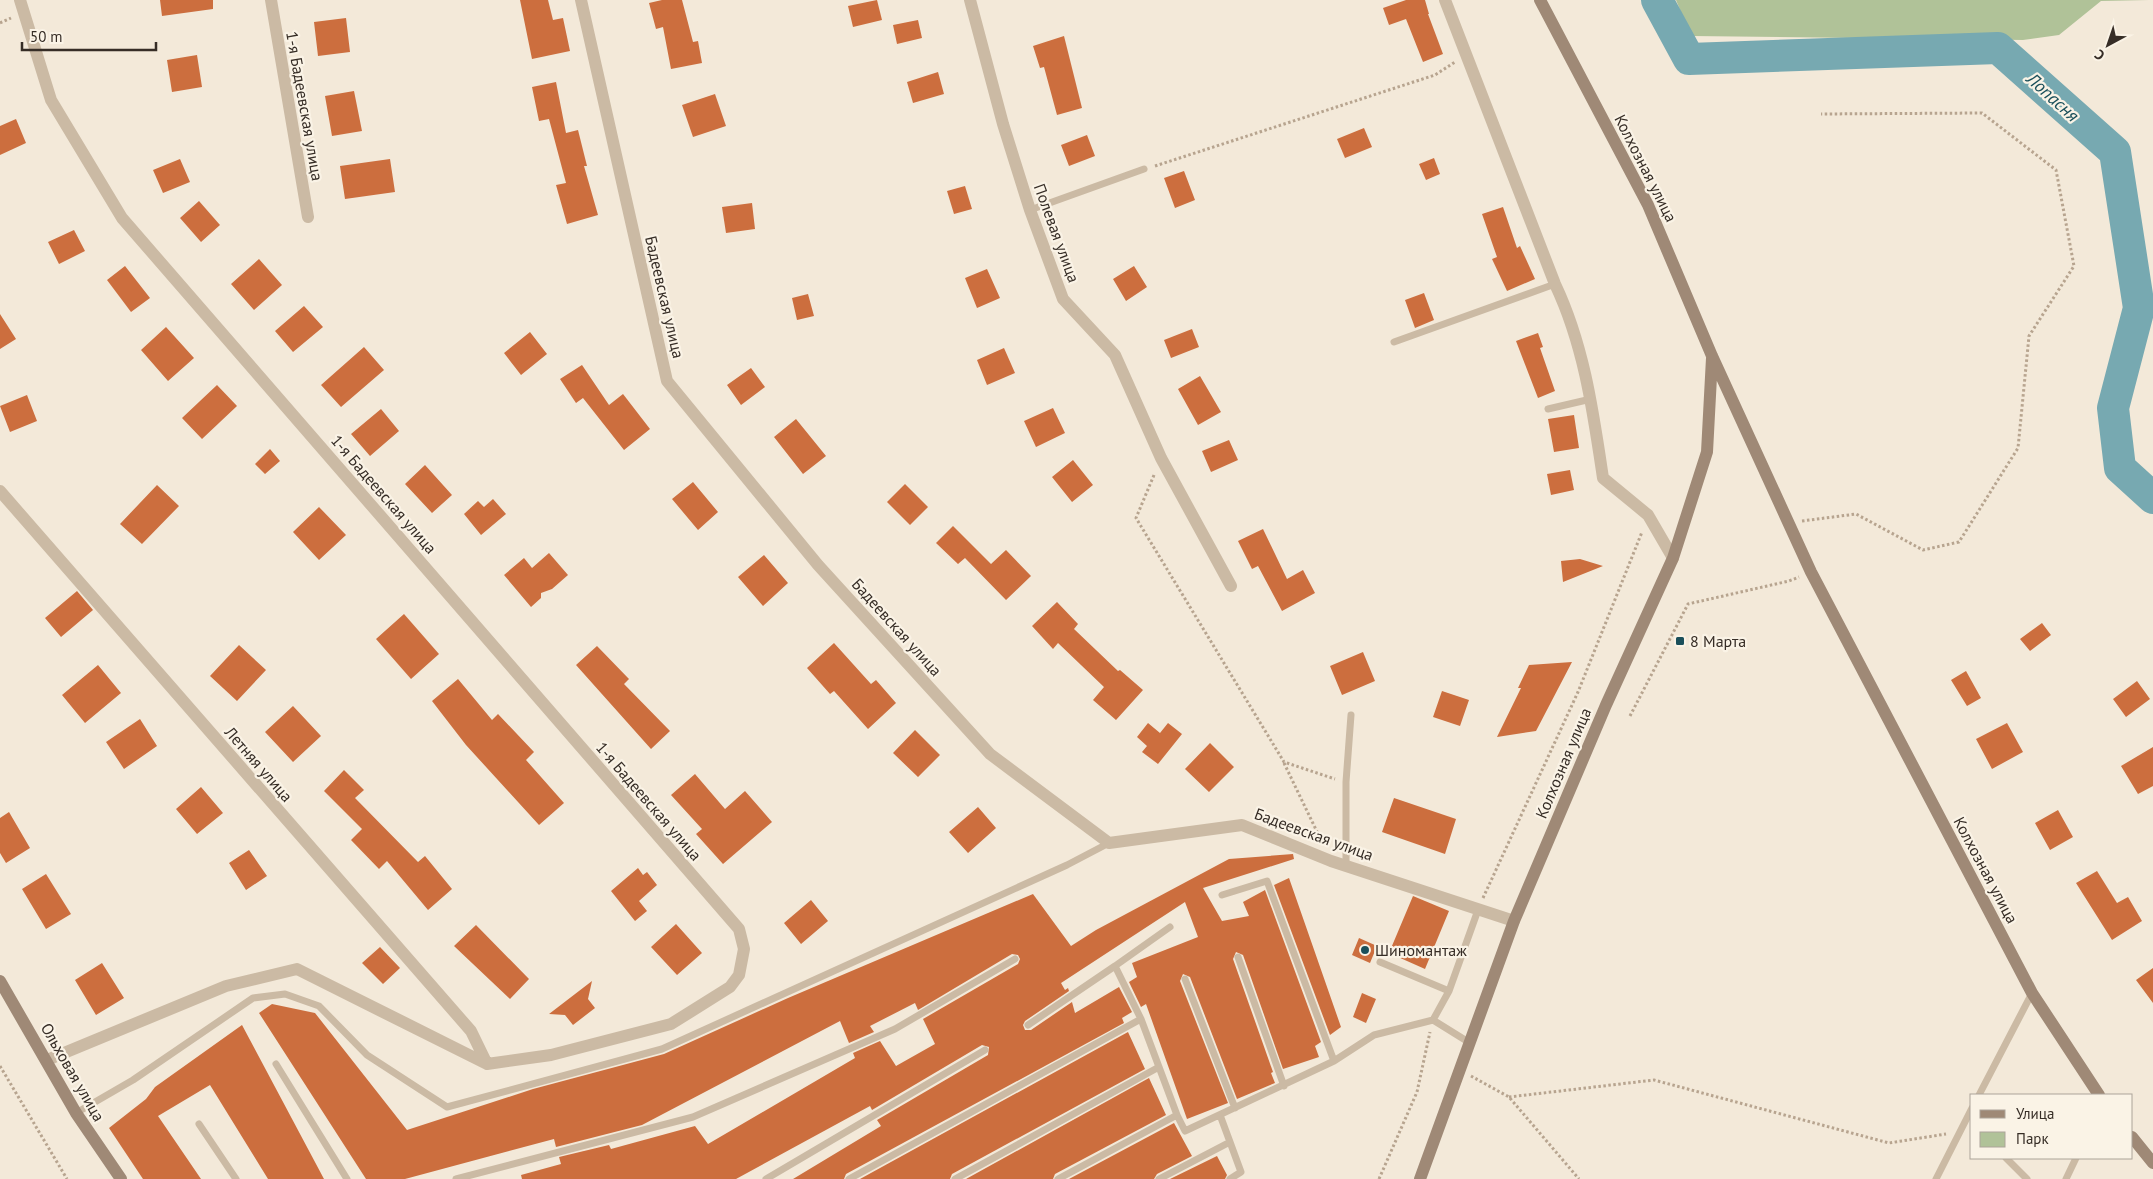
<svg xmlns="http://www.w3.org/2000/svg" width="2153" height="1179" font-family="'PT Sans',sans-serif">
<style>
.green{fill:#b0c298}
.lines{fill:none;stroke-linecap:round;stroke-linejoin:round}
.river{stroke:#77a9b1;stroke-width:32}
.building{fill:#cc6e3e}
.path{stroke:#b7a48f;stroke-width:3;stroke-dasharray:2.5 2.5;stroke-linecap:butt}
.lane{stroke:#cbbaa4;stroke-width:7}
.street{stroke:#cbbaa4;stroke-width:12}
.secondary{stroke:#9f8976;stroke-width:12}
.poi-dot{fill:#1a4f5a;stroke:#faf3e6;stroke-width:2}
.labels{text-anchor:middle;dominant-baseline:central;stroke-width:4.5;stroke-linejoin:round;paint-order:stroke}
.street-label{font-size:16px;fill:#362d26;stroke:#faf3e6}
.poi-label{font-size:16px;fill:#362d26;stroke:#faf3e6;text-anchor:start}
.water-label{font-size:18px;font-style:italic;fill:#1a4f5a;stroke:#faf3e6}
</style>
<rect width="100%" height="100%" fill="#f3e9d9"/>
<path class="green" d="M1676,0H2149L2101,1L2059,35L2023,40L1691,36Z"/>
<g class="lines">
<path class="river" d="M1657,0L1689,59L1998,48L2115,152L2139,308L2113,408L2120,468L2153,498"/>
</g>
<path class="building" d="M160,0H213V9L162,16Z
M520,0H548L553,20L563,18L570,51L532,59Z
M662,0H682L693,42L698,41L702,63L671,69L663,27L656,29L649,3Z
M877,0L882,20L853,27L848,6Z
M1406,0H1425L1429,14H1428L1443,54L1423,62L1406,19L1389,25L1383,8Z
M346,18L350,52L318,56L314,22Z
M918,20L922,38L897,44L893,25Z
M1064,36L1082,108L1057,115L1044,67L1040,68L1033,46Z
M197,55L202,87L172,92L167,60Z
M938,72L944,94L913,103L907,82Z
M556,82L566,133L578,130L587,166H584L598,215L567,224L556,185L566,183L549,119L539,121L532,87Z
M354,91L362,131L332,136L325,96Z
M715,94L726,126L693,137L682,105Z
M16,119L26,143L0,155V126Z
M1364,128L1372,147L1345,158L1337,139Z
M1087,135L1095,156L1069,166L1061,145Z
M1434,158L1440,174L1426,180L1419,164Z
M180,159L190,182L163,193L153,170Z
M390,159L395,192L345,199L340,166Z
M1184,171L1195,200L1175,208L1164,178Z
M965,186L972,209L954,214L947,191Z
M199,201L220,225L201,242L180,218Z
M752,203L755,229L726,233L722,207Z
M1503,207L1517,248L1520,246L1535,279L1507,291L1492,259L1497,257L1482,214Z
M74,230L85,251L59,264L48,242Z
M259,259L282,285L254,310L231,284Z
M125,266L150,298L131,312L107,280Z
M1134,266L1147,287L1126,301L1113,279Z
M987,269L1000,298L977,308L965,278Z
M1424,293L1434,320L1415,328L1405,300Z
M808,294L814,316L797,320L792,298Z
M304,306L323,327L293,352L275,331Z
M0,314L16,339L0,349Z
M166,327L194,358L168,381L141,350Z
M1192,329L1199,347L1171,358L1164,340Z
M530,332L547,354L521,375L504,353Z
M1538,333L1543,347L1540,348L1555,391L1538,398L1516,341Z
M364,347L384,370L341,407L321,385Z
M1004,348L1015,373L987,385L977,360Z
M582,365L609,405L623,394L650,429L624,450L583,398L576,403L560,379Z
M751,368L765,387L741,405L727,385Z
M1200,376L1221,412L1198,425L1178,389Z
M217,385L237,406L202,439L182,418Z
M27,395L37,421L10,432L0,406Z
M1053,408L1065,433L1036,447L1024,421Z
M381,409L399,431L370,456L351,434Z
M1574,415L1579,448L1554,452L1548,419Z
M796,419L826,456L803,474L774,437Z
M1229,440L1238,460L1211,472L1202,451Z
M270,449L280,461L265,474L255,464Z
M1073,460L1093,485L1072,502L1052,477Z
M425,465L452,495L432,513L405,484Z
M1570,470L1574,490L1551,495L1547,474Z
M693,482L718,512L698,530L672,499Z
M905,484L928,507L910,525L887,502Z
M157,485L179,506L142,544L120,524Z
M493,499L506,514L481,535L464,514L478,501L484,507Z
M319,507L346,535L319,560L293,532Z
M953,526L991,564L1006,550L1031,576L1006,600L965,558L958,564L936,543Z
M1263,529L1287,579L1303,570L1315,593L1282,611L1258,566L1252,569L1238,541Z
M549,553L568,575L552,589L541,593V598L531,607L504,575L524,558L532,568Z
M764,555L788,583L763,606L738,577Z
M1580,559L1603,566L1563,582L1561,561Z
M77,591L93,610L61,637L45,618Z
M1057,602L1078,624L1074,629L1118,671L1120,670L1143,690L1116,720L1093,700L1104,687L1058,643L1053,649L1032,626Z
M404,614L439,654L411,679L376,639Z
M2042,623L2051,635L2030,651L2020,639Z
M834,643L871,684L876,680L896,703L868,729L834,691L830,694L807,668Z
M239,645L266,670L237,701L210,676Z
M597,646L629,679L624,684L670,731L651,749L576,665Z
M1363,652L1375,681L1342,695L1330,666Z
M1572,662L1536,731L1497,737L1521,688H1518L1529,665Z
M98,665L121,693L85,723L62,695Z
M1966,671L1981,698L1967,706L1951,680Z
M458,679L492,720L498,714L534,752L526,760L564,803L539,825L466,745L432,701Z
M2137,681L2150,699L2126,717L2113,699Z
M1442,691L1469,700L1460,726L1433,717Z
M293,706L321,736L293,762L265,732Z
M140,719L157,746L124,769L106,742Z
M1148,723L1160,733L1168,723L1182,734L1158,764L1142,752L1147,746L1137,737Z
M2007,723L2023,752L1992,769L1976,739Z
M915,730L940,755L918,777L893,753Z
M1210,743L1234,767L1209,792L1185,769Z
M2153,747V786L2138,794L2121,766Z
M344,770L364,790L355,798L418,862L425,856L452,889L428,910L387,861L379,869L351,840L362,829L324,791Z
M695,774L725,809L745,791L772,822L723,864L696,834L702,829L671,795Z
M201,787L223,813L197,834L176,809Z
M1394,798L1456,819L1445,854L1382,832Z
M978,807L996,828L968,853L949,832Z
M2058,810L2073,837L2050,850L2035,823Z
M9,812L30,848L6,863L0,853V818Z
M249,850L267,876L246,890L229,863Z
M1293,854L1294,859L1203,888L1222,921L1249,916L1243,902L1265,890L1321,1042L1315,1046L1319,1057L1283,1069L1243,955L1236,952L1233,959L1273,1072L1271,1073L1275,1083L1237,1099L1190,977L1183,974L1180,981L1228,1103L1187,1119L1146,1004L1141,1007L1129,982L1137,977L1132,963L1198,937L1185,902L1061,983L1065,990L1068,988L1069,991L1025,1021L1023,1025L1025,1030H1031L1072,1002L1075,1013L1119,987L1132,1012L1122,1018L1124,1023L846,1174L844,1179H793L881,1126L877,1120L988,1055L989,1047L982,1045L872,1110L870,1106L736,1179H522L521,1175L561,1164L559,1157L609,1145L611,1149L695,1126L708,1144L855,1058L853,1053L880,1041L896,1066L935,1044L923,1019L1018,964L1020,959L1018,955L1012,954L918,1010L915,1003L870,1026L874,1032L849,1043L840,1021L642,1125L556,1147L554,1139L405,1179H366L259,1013L272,1004L315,1013L407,1130L533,1089L664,1054L788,998L1033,894L1071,946L1096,930L1229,859Z
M638,868L643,875L647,872L657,885L639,901L647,911L635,921L611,891Z
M2097,871L2117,903L2128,897L2142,921L2112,940L2076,883Z
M46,874L71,914L46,929L22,889Z
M1289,878L1341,1027L1330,1035L1274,885Z
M1413,896L1449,911L1425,969L1389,953Z
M811,900L828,921L801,944L784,923Z
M676,924L702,953L677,975L651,947Z
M476,925L529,979L510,999L454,946Z
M1359,938L1377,946L1370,963L1352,955Z
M380,947L400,968L383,984L362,963Z
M102,963L124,998L96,1015L75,980Z
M2153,968V1003L2136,980Z
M592,981L588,999L595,1008L573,1025L565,1015L549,1014Z
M1362,993L1376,999L1366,1023L1353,1017Z
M242,1025L324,1179H268L210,1085L158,1116L201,1179H143L109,1128L146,1099L155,1087Z
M1128,1032L1145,1069L952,1174L950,1179H860Z
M1149,1078L1166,1115L1055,1174L1053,1179H966Z
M1174,1123L1192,1156L1157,1174L1154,1179H1069Z
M1217,1156L1227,1175L1225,1179H1170Z"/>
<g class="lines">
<path class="path" d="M0,23L11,18
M1155,166L1435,75L1455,62
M1154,475L1136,518L1284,762L1335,779
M1802,521L1856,514L1923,550L1959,542L2018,448L2029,336L2074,266L2056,170L1982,113L1821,114
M1630,716L1688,604L1789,581L1799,577
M1284,763L1321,840
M1483,898L1578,692L1642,532
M0,1066L67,1179
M1471,1076L1509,1097L1579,1179
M1509,1097L1654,1080L1889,1143L1946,1134
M1379,1179L1417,1092L1430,1032"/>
<path class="lane" d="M1030,210L1144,169
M1394,342L1555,284
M1548,409L1591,399
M1346,864V782L1351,715
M1222,895L1267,881L1334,1061
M1238,957L1284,1086
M1380,962L1449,991
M1185,979L1235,1108
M1141,1019L1115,966L1170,927
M1433,1020L1449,991L1478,910
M1028,1025L1115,966
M276,1064L347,1179
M1979,1095L2032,993
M76,1113L133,1080L253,998L285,994L319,1006L367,1055L447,1107L662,1049L1067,865L1109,843
M199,1124L236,1179
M1230,1142L1241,1172L1230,1179
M2006,1158L2027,1179
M456,1179L693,1117L895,1029L1015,959
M766,1179L985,1050
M849,1179L1141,1019L1177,1115
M955,1179L1159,1067
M1058,1179L1177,1115L1185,1131L1334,1061L1374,1035L1433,1020L1470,1043
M1159,1179L1230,1142L1220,1115
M1936,1179L1972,1108
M2066,1179L2076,1158"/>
<path class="street" d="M20,0L51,100L122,218L739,929L744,949L739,975L730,987L671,1024L551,1055L487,1064L297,969L226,986L47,1060
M271,0L308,217
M581,0L667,381L818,565L990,754L1109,843L1242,825L1331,861L1514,921
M970,0L1003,124L1030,210L1063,299L1115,355L1161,458L1231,586
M1445,0L1555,284C1584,345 1593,411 1603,478L1648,515L1673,558
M0,491L471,1031L487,1064"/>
<path class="secondary" d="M1540,0L1648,205L1712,356L1811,572L2032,993L2099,1095
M0,981L76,1113L121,1179
M2132,1137L2153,1163
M1420,1179L1514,921L1606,705L1673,558L1707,452L1712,358"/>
</g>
<g class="poi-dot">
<rect x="1675" y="636" width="10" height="10" rx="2.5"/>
<circle cx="1365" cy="950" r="5"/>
</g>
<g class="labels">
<g class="street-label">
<text transform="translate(305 106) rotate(80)">1-я Бадеевская улица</text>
<text transform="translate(1646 168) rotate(63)">Колхозная улица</text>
<text transform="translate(1057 233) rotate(70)">Полевая улица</text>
<text transform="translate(665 297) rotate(77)">Бадеевская улица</text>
<text transform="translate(384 494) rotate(49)">1-я Бадеевская улица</text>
<text transform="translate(897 627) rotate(48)">Бадеевская улица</text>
<text transform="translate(1563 763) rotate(-67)">Колхозная улица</text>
<text transform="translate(259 764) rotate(49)">Летняя улица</text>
<text transform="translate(649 801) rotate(49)">1-я Бадеевская улица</text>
<text transform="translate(1314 834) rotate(20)">Бадеевская улица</text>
<text transform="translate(1986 870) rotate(62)">Колхозная улица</text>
<text transform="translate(73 1072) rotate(60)">Ольховая улица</text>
</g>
<g class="poi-label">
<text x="1690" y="641">8 Марта</text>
<text x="1375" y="950">Шиномантаж</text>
</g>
<g class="water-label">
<text transform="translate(2053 97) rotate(42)">Лопасня</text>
</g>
</g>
<rect x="1970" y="1094" width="162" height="65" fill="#faf3e6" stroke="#aca499"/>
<rect x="1980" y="1110" width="25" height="8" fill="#9f8976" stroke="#aca499"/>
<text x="2016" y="1119" font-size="15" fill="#362d26">Улица</text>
<rect x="1980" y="1132" width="25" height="15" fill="#b0c298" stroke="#aca499"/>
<text x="2016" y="1144" font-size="15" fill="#362d26">Парк</text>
<g transform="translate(2108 45) rotate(220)" stroke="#faf3e6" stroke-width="4" paint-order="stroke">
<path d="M0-4L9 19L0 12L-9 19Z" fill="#362d26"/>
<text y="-8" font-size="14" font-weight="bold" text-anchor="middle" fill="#362d26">С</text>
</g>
<path d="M22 42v8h134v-8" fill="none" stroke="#362d26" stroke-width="2.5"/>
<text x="30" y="42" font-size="15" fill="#362d26" stroke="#faf3e6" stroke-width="4" paint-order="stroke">50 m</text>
</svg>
